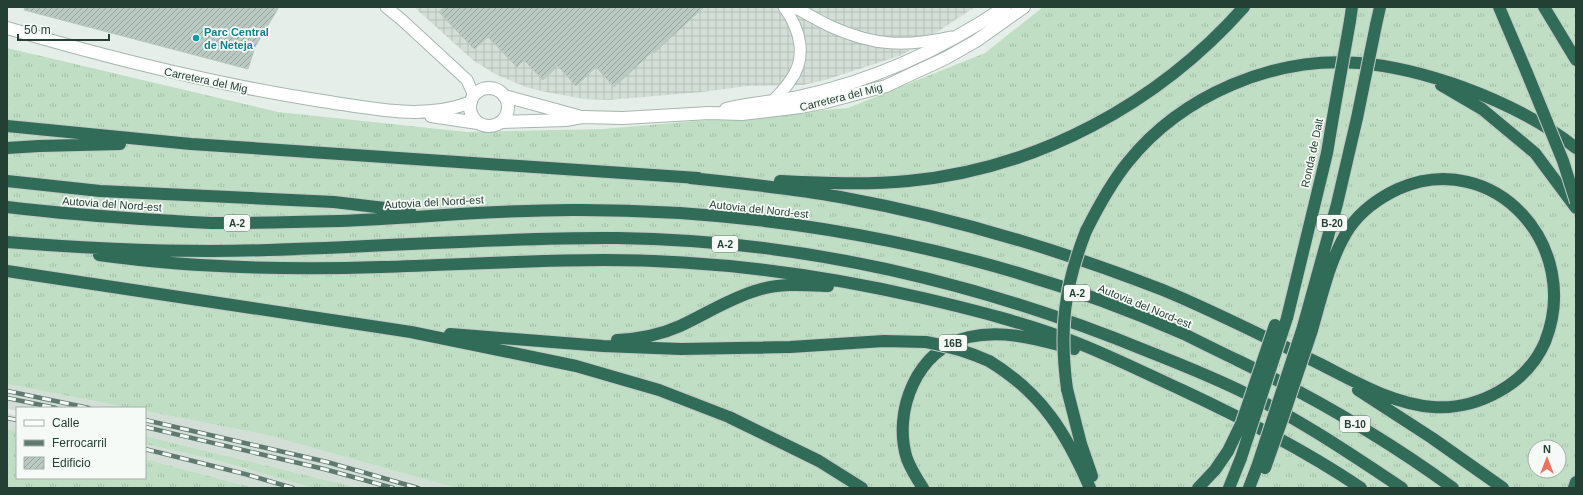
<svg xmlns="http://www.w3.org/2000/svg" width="1583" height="495" font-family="Arial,sans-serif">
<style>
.built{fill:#d3ded7}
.industrial{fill:url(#industrial-grid)}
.grass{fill:url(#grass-tufts);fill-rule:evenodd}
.building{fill:url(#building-hatch);stroke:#b7c8bf}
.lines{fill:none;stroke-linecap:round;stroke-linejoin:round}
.minor-casing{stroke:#a7b6af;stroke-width:13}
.tertiary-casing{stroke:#a7b6af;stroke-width:14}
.motorway-casing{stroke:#c2cac6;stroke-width:14}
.minor{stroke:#fff;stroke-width:11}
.tertiary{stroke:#fff;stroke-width:12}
.motorway{stroke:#306c57;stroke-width:12}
.rail-casing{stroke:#5f7b70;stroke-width:4.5}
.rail{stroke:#f6faf7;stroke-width:3;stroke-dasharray:9;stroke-linecap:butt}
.motorway-bridge-casing{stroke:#c2cac6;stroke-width:14;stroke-linecap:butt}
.motorway-bridge{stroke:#306c57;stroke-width:12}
.culture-dot{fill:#0f9aa8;stroke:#f6faf7;stroke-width:1.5}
.labels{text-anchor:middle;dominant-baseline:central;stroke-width:3.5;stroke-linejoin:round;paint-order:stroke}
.shield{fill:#f6faf7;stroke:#63786f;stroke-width:1}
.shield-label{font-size:10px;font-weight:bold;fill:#244035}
.culture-label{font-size:11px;font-weight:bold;fill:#0d838f;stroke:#f6faf7;text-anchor:start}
.street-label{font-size:11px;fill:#244035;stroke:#f6faf7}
</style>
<defs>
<pattern id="industrial-grid" width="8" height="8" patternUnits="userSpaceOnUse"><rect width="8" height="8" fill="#d3ded7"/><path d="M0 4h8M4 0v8" fill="none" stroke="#b5c0b9"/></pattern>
<pattern id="grass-tufts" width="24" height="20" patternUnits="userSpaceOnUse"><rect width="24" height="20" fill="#bfdec3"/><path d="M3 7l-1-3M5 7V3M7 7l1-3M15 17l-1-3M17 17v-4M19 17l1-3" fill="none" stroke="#a4c0a8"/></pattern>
<pattern id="building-hatch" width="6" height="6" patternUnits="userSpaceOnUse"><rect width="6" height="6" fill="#bac9c1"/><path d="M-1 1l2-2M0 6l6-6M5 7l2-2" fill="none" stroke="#97a59e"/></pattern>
</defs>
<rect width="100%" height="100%" fill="#e5eee9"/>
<path class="built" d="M7,384L130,408H17V411L7,409Z
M145,411L267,435L456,488H359L145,436Z
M7,413L17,416V431L7,429Z
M145,444L216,460L313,488H254L145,459Z"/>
<path class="industrial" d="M414,7H975L902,55L825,80L803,85L747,86L702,92L608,100L584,99L541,91L526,87L495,74L474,61Z"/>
<path class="grass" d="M1043,7H1576V488H456L267,435L145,411V408H130L7,384V48L278,112L467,132L603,129L848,108L985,53ZM1535,447H1559V471H1535Z
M7,429L17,431V478H145V459L254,488H7Z
M145,436L359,488H313L216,460L145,444Z"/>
<path class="building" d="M25,7H279L255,47L248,69L24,10Z
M444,7H704L655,52L653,51L614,87L596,67L576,86L558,66L543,80L524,60L517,67L488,37L474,49L439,12Z"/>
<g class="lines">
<g class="minor-casing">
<path id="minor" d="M386,7L402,20L467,80L474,96
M794,7C806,13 819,21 832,27C874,46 906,47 951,37
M772,102C778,95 785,89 790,81C808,57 800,29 784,7"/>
</g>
<g class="tertiary-casing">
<path id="tertiary" d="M7,28C112,59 213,84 322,101C370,108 424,121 471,102
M470 107a19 19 0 1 1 38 0a19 19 0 1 1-38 0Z
M504,96L578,116
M726,109C749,103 774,102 798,97C873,81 941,50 1005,7
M431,116L478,123
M501,122L566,120L582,117L623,118L709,113L742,114L800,107L826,102L886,86L946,58L976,41L1024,7"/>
</g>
<g class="motorway-casing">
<path id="motorway" d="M1499,7L1527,73
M1544,7L1576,60
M1350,21L1352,7
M1376,25L1380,7
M1441,85L1482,109L1535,153L1576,208
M7,126L191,144L698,178
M7,148L39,146L120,144
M690,178C740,183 790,188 840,197C950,217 1058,249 1163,290C1216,312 1267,338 1318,363C1354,381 1392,404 1433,407C1478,410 1527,384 1545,342C1583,247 1495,147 1398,189C1379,198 1362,210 1350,227C1330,257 1322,296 1312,330
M7,181L100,191L334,202L410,211
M780,181C823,183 865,185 908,181C1037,169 1158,104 1244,7
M7,207C57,213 107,217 158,220C178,221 198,223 218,223C258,223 299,222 339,221C420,218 500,209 581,210C785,210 997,251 1184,334C1202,343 1220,352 1239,361C1313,397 1386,439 1453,488
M1086,231C1098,207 1111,183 1128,162C1182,95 1274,56 1359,63C1394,66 1429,75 1462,87C1503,102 1542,121 1576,148
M7,242C94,249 181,253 268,250C385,247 501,237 617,238C802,240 976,281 1147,351C1180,364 1215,378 1247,394C1301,420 1352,455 1402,488
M99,255C192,268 288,270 381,267C456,265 530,260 604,260C712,260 819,274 923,298C974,310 1026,323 1075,342C1111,356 1147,374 1182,390C1244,419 1305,450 1361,488
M7,271L411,332L576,366L659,390L729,417L819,461L862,488
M1287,318L1327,153L1334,111
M1303,327L1337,204L1357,118
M450,334L603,346L681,349L790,347L884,341L926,342
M617,340C639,339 660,335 680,326C706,314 730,298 758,290C780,283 805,285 828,286
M989,361C1042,393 1066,433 1090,488
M1067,389L1081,444L1092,476
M1358,390L1432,438L1503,488
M923,488C917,479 911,469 907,459C892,412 917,348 969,337C1005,329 1039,340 1074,349
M1198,488L1215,470L1228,451
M1229,488L1241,458
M1249,488L1257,467
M1574,488L1576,482"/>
</g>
<use href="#minor" class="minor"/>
<use href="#tertiary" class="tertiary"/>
<use href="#motorway" class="motorway"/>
<g class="rail-casing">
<path id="rail" d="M7,391L89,408
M7,398L56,408
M7,418L17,420
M145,420L327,462L418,488
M145,427L324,469L393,488
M145,449L245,474L293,488"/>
</g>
<use href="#rail" class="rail"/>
<g class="motorway-bridge-casing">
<path id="motorway-bridge" d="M1527,73L1563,161L1576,202
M1334,111L1350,21
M1357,118L1376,25
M926,342C949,346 969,352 989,361
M1067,389C1059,330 1064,287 1086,231
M1228,451L1242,422L1275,325
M1241,458L1287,318
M1257,467L1303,327
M1265,468L1284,414L1312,330"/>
</g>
<use href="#motorway-bridge" class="motorway-bridge"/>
</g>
<circle class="culture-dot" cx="196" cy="38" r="4"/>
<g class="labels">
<g class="shield">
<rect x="224" y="215" width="26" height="16" rx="3"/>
<rect x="1317" y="215" width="30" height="16" rx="3"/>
<rect x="712" y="236" width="26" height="16" rx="3"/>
<rect x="1064" y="285" width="26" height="16" rx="3"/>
<rect x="939" y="335" width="28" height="16" rx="3"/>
<rect x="1340" y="416" width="30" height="16" rx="3"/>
</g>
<g class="shield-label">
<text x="237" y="223">A-2</text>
<text x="1332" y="223">B-20</text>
<text x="725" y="244">A-2</text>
<text x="1077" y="293">A-2</text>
<text x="953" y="343">16B</text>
<text x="1355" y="424">B-10</text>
</g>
<g class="culture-label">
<text x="204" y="32">Parc Central<tspan x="204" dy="13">de Neteja</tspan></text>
</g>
<g class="street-label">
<text transform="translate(206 80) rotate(12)">Carretera del Mig</text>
<text transform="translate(841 97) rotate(-14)">Carretera del Mig</text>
<text transform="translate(1312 153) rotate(-78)">Ronda de Dalt</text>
<text transform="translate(434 202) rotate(-3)">Autovia del Nord-est</text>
<text transform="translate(112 204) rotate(4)">Autovia del Nord-est</text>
<text transform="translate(759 209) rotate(6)">Autovia del Nord-est</text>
<text transform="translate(1145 306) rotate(22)">Autovia del Nord-est</text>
</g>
</g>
<rect width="1583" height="495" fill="none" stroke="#244035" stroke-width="16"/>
<rect x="16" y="407" width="130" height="72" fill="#f6faf7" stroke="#a2b0a9"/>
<rect x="24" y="420" width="20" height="6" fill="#ffffff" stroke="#a2b0a9"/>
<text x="52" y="427" font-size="12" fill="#244035">Calle</text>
<rect x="24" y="440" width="20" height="6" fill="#5f7b70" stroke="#a2b0a9"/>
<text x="52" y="447" font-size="12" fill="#244035">Ferrocarril</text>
<rect x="24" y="457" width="20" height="12" fill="url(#building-hatch)" stroke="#a2b0a9"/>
<text x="52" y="467" font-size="12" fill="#244035">Edificio</text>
<g transform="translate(1547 459)"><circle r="19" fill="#f6faf7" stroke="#a2b0a9"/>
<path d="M0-3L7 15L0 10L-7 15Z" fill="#ef7162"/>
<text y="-6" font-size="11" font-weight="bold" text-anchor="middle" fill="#244035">N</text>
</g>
<path d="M18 34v6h91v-6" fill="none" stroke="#244035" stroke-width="2"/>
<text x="24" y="34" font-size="12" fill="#244035" stroke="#f6faf7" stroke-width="3" paint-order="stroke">50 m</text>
</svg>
